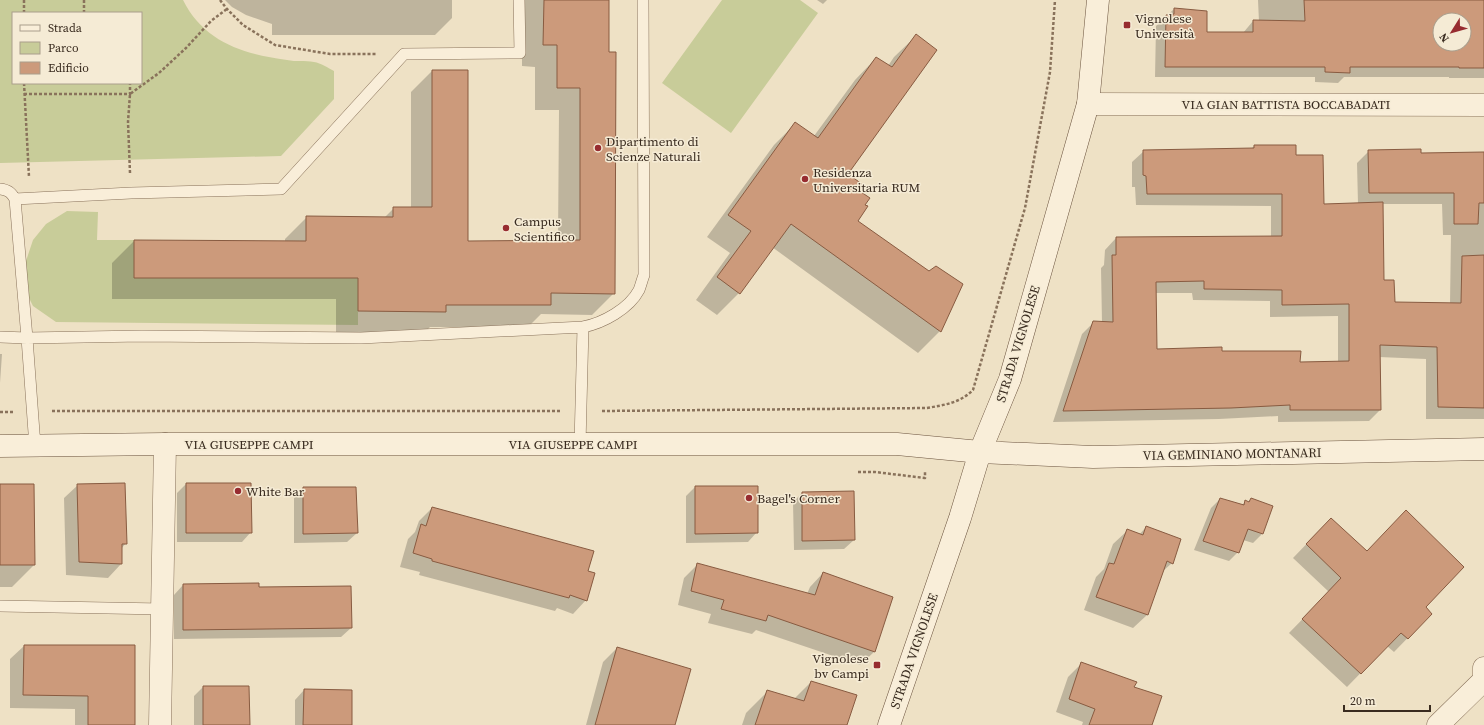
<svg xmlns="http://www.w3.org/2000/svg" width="1484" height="725" font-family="'Source Serif 4',serif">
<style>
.green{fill:#c8cc99;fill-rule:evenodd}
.shadow{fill:#0003;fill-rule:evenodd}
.building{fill:#cc9a7b;stroke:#885b41;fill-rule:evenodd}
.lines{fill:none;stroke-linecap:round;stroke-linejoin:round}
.lane-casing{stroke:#89725b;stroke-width:12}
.street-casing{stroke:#89725b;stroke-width:23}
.secondary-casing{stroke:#6b533e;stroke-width:23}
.path{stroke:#89725b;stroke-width:2.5;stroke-dasharray:3 2;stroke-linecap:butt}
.lane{stroke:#f9eed9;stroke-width:11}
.street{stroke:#f9eed9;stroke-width:22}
.secondary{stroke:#f9eed9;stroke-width:22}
.poi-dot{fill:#972c30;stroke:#f5ebd5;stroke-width:1.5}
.labels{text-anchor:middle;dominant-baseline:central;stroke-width:3;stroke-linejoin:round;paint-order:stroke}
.poi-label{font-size:13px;fill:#392b1f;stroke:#f5ebd5;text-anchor:start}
.street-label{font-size:13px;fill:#392b1f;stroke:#f5ebd5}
</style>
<rect width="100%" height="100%" fill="#eee1c5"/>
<path class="green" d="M0,0H183C204,42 243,54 287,60C296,62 305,60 314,62C321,63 328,68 334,71V99L281,156L0,163ZM13,13H141V83H13Z
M722,0H800L818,13L731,133L662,83Z
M67,211L98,212L97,240H134V278H358V325L56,322L33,306L22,284L26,261L33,240L46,224Z"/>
<path class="shadow" d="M225,0H452V18L435,35H272V24L246,15L232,7Z
M522,0H608L614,293L592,315L541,314L528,327H430L424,333H336V299H112V263L134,241L285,242V239L307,217L384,218L394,208H411V92L432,71L467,242L558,241L559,110H535V67L522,66Z
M817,0H827L823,4Z
M1258,0H1484V78H1449V77H1344L1338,83L1315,82V77H1155L1156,26L1174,9L1206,33H1243L1253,21L1259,22ZM1440,20H1464V44H1440Z
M916,36L846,174L864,205L857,222L930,272L962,285L940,331L918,353L772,247L739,293L717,315L696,300L730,253L707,237L774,145L795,124L814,136L855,80L876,58L888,66L894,57Z
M1254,146L1295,156L1323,205L1358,204L1357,163L1369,151L1420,154L1484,153V419H1426V359L1379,357L1380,410L1369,421L1278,422V416L1219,419L1053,422L1082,334L1094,322L1102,323L1101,268L1104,265L1105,250L1116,238L1271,237V206L1136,205L1135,187H1132V162L1144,151L1251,149ZM1382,204H1442L1443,235H1451L1450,304L1394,303L1383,281ZM1155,293H1192L1193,300L1270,301V317L1338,316V362L1299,363L1156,350Z
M0,354H2L0,383Z
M186,484L251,532L242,542H177V493Z
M0,485L34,565L12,587H0Z
M78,485L126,543L121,549V564L108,578L66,575L64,498Z
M695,487L757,532L748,542L686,543V496Z
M304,488L357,533L347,542L294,543V498Z
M802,493L854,540L844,549L794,550L793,502Z
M1220,499L1241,506L1246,501L1248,502L1251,499L1272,507L1262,534L1253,543L1243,540L1238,552L1229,561L1194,550L1211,508Z
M432,508L587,571L586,600L573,614L557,608L555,611L419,575L420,572L400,567L408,539L415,532L419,521Z
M1146,527L1172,563L1162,572L1147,615L1133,628L1084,610L1096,577L1104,569L1113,544L1127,531L1139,535Z
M1318,532L1366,552L1431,614L1394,652L1387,646L1347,687L1289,633L1329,592L1293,558Z
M698,564L807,594L810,587L823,573L891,597L874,652L860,665L756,630L752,634L708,623L711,614L678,605L684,578Z
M183,585L258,588L350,587L351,628L341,637L174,639V595Z
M24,646H134V725H75V709L10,708V659Z
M617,648L673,725H586L603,662Z
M1082,663L1133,687L1151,725H1082L1083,722L1056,712L1068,677Z
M811,682L846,725H742L746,713L768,691L794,699Z
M203,687L249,725H194V696Z
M304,690L351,691V725H295V700Z"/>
<path class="building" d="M544,0H609V52H616L615,294L551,293V305H446V312L358,311V278H134V240L306,241V216L393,217V207H432V70H468V241L580,240V88H557V45H543Z
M1304,0H1484V68H1459V67H1350V73L1325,72V67H1165L1166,15L1174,14V8L1207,11V32H1253V20L1305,21ZM1440,20H1464V44H1440Z
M916,34L937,50L848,174L862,184L858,190L870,198L865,205L868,206L858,221L929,271L936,266L963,284L941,332L791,224L740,294L717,277L751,231L728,215L795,122L818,138L876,57L892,67Z
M1254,145H1296V155H1323L1324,204L1383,202L1384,280H1394L1395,302L1461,303L1462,256L1484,255V408L1438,407L1437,347L1380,345L1381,410H1290V405L1231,408L1063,411L1093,321L1113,322L1112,255H1116V237L1282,236V194H1147L1146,176L1143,175V150L1254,148ZM1204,281V289L1282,290V305L1349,304V361L1300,362L1301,351H1222V347L1157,349L1156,282Z
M1421,149V153L1484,152V203H1479L1478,224H1454V193H1369L1368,150Z
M125,483L127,544H122V564L79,562L77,484Z
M186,483H251L252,533H186Z
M0,484H34L35,565H0Z
M695,486H758V533L695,534Z
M303,487H356L358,533L303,534Z
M854,491L855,540L802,541V492Z
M1220,498L1244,505L1245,500L1249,502L1251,498L1273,506L1263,534L1248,529L1239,553L1203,541Z
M432,507L594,551L588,571L595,573L587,601L570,595L569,598L432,561V559L413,553L421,524L426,526Z
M1406,510L1464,567L1426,607L1432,614L1408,639L1401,633L1361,674L1302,619L1341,578L1306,544L1331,518L1367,551Z
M1146,526L1181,539L1173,564L1167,561L1148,615L1096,597L1109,563L1114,564L1127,529L1143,535Z
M697,563L815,595L823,572L893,597L875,652L768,615L766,621L721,609L724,600L691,591Z
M259,583V587L351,586L352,628L183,630V584Z
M24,645H135V725H88V696L23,695Z
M617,647L691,669L675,725H595Z
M1081,662L1137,682L1134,687L1162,696L1152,725H1089L1095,709L1069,699Z
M811,681L857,695L847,725H755L767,690L804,701Z
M203,686H249L250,725H203Z
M304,689L352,690V725H303Z"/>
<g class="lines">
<g class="lane-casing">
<path id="lane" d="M0,189C8,190 11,192 15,199L27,338L35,446
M15,199L131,193L281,189L404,54L520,53L519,0
M0,337L27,338L142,336L361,338L583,327C603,323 629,309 639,290C641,285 642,280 644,275L643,0
M580,444L583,327
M0,606L162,609"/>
</g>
<g class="street-casing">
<path id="street" d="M1088,104L1484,105
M160,725L165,444
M1438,725L1484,680V668"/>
</g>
<g class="secondary-casing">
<path id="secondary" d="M0,446L165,444H897L980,452L1093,457L1484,449
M889,725L960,518L980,452L1010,379L1088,104L1098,0"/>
</g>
<path class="path" d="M24,0V13
M84,0V13
M220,0L227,9L243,25L275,45L330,54H376
M24,83L29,177
M24,94H130V83
M130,173L128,122L130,94L159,73L186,48L211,21L227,9
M52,411H561
M602,411L927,408C944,405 960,403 973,390L1025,208L1050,72L1055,0
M0,412H13
M858,472H875L925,478V472"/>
<use href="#lane" class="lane"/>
<use href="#street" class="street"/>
<use href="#secondary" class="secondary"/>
</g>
<g class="poi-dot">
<rect x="1123" y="21" width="8" height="8" rx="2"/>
<circle cx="598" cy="148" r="4"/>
<circle cx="805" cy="179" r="4"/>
<circle cx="506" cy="228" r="4"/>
<circle cx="238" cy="491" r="4"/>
<circle cx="749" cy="498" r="4"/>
<rect x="873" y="661" width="8" height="8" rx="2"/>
</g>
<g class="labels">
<g class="poi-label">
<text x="1135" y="18">Vignolese<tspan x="1135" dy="15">Università</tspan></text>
<text x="606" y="141">Dipartimento di<tspan x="606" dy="15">Scienze Naturali</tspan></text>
<text x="813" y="172">Residenza<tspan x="813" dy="15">Universitaria RUM</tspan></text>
<text x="514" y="221">Campus<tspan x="514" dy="15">Scientifico</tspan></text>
<text x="246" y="491">White Bar</text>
<text x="757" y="498">Bagel's Corner</text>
<text x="869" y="658" text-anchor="end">Vignolese<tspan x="869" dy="15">bv Campi</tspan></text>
</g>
<g class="street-label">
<text x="1286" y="104">VIA GIAN BATTISTA BOCCABADATI</text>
<text transform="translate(1018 344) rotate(-73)">STRADA VIGNOLESE</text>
<text x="249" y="444">VIA GIUSEPPE CAMPI</text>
<text x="573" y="444">VIA GIUSEPPE CAMPI</text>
<text transform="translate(1232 454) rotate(-1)">VIA GEMINIANO MONTANARI</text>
<text transform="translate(914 651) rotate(-71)">STRADA VIGNOLESE</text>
</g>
</g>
<rect x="12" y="12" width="130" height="72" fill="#f5ebd5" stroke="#aa9e8c"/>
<rect x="20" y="25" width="20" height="6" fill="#f9eed9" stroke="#aa9e8c"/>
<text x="48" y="32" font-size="12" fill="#392b1f">Strada</text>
<rect x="20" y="42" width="20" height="12" fill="#c8cc99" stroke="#aa9e8c"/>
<text x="48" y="52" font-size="12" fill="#392b1f">Parco</text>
<rect x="20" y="62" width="20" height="12" fill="#cc9a7b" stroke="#aa9e8c"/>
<text x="48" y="72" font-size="12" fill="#392b1f">Edificio</text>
<g transform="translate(1452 32) rotate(233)"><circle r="19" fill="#f5ebd5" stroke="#aa9e8c"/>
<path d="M0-3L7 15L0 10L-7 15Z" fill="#972c30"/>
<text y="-6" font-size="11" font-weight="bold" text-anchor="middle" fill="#392b1f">N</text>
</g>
<path d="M1344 705v6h86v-6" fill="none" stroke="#392b1f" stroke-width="2"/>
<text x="1350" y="705" font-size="12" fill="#392b1f" stroke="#f5ebd5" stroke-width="3" paint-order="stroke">20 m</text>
</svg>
